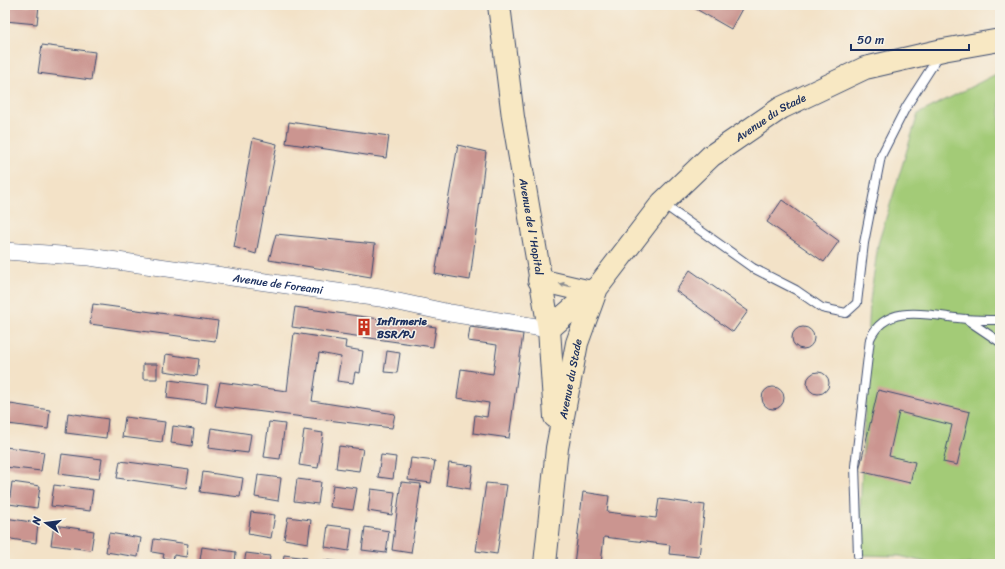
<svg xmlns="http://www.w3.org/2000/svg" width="1005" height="569" font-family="Sriracha,sans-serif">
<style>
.green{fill:#a3cb77;stroke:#5f7d6a}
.building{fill:#cb9590}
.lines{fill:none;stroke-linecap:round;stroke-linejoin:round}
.lane-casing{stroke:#3b4a6e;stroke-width:10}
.street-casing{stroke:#3b4a6e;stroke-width:18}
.secondary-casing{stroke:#3b4a6e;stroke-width:24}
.lane{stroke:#fff;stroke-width:8}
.street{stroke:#fff;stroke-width:17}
.secondary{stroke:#f8e8c3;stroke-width:22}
.oneway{fill:#8a8c90}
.labels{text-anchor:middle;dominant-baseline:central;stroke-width:3;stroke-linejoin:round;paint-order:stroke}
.street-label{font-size:11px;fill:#1b2f5e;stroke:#f7f3e8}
.poi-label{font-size:11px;font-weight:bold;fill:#1b2f5e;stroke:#f7f3e8;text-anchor:start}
</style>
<rect width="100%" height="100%" fill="#f7f3e8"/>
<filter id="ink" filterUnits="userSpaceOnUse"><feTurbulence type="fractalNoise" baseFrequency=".025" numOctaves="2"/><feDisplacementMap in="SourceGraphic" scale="8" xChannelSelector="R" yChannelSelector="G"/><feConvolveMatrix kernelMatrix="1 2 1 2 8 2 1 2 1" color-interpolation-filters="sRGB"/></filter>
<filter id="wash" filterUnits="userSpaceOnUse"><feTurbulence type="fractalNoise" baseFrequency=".012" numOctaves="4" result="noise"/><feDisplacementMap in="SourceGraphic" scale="16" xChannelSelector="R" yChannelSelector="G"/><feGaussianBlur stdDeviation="0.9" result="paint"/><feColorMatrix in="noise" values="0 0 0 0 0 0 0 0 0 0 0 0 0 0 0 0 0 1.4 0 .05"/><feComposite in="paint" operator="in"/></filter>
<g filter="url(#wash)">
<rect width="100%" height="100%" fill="#f3e2c7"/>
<path class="green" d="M1000,72V564H932L900,556L858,555L870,301L878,244L918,114Z"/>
<g id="blocks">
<path class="building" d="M5,5H39L37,24L5,21Z
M689,5H744L731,29Z
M42,45L95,52L91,80L38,73Z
M289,122L389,136L386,158L286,143Z
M253,138L277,144L256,254L234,247Z
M458,145L486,152L470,280L435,274Z
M782,200L839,241L824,262L767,222Z
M276,234L375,244L371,277L269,260Z
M690,270L748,311L733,332L676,291Z
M93,304L218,321L215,341L90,324Z
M295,307L436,327L433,347L292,327Z
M470,327L523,334L509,438L473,433L475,415L487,417L489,403L457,398L461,369L493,374L497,345L468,341Z
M792 338a11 11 0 1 1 22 0a11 11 0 1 1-22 0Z
M294,333L346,341L345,348L363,351L360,373L355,372L353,383L337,381L341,357L319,353L312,401L395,414L392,428L215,406L220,382L287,391Z
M387,351L400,353L397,373L384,372Z
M166,354L199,359L197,376L164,371Z
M143,364H157V379H143Z
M807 383a11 11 0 1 1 22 0a11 11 0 1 1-22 0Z
M169,380L208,385L206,403L167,398Z
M762 398a11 11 0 1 1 22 0a11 11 0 1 1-22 0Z
M878,390L970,412L957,465L943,462L952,425L899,412L889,456L915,462L910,483L859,471Z
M10,404L50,410L48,429L8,424Z
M68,413L108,419L106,438L66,433Z
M125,417L165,422L162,442L122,437Z
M269,422L285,424L280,459L264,457Z
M173,426L194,429L192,446L171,443Z
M211,428L251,434L248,453L208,448Z
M304,430L323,433L318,468L299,465Z
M339,446L363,449L359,471L336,468Z
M5,447L44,452L41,471L5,467Z
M62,454L102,459L99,479L59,474Z
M381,455L396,457L393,479L378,477Z
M411,458L435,461L431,483L408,480Z
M120,461L189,470L186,488L117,478Z
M449,463L473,466L470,489L446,485Z
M203,472L243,478L240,497L200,492Z
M258,475L281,478L278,501L255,497Z
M297,479L321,482L318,504L294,501Z
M12,482L40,486L37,508L9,504Z
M401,482L421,484L411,553L392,550Z
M486,483L507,485L497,554L476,551Z
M54,485L93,490L90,511L51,506Z
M333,485L357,488L353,510L330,507Z
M371,489L395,492L392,515L368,511Z
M583,492L609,496L607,512L656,518L659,499L705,505L699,557L669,554L670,545L604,537L601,564H574Z
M251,512L275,515L271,538L248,534Z
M288,517L311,520L308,543L284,539Z
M5,518L38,523L36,543L5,538Z
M54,525L94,531L91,550L51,545Z
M328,525L352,528L349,551L325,547Z
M365,527L389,531L386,553L362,550Z
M109,533L141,538L138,557L106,552Z
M154,539L188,544L186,557L174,555L173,560L163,558L164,554L152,552Z
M202,547L236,552L235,564H212V562L200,560Z
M246,553L270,556L269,564H244Z
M284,555L307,558L306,564H283Z
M324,560L350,563V564H324Z"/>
</g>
</g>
<g filter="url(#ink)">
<use href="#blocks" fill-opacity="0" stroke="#3b4a6e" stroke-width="1"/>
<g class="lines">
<g class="lane-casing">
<path id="lane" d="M663,204L753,268L796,290L822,308L846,313L857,303L864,243L881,156L906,107L940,54
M966,319L1000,342
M858,555L855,466L870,339C887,300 935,317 966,319C977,320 989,320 1000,320"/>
</g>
<g class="street-casing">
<g id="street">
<path id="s1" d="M5,251L89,257L380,298L450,313L549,329"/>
</g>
</g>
<g class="secondary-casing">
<g id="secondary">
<path id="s2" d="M499,5L513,117L549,329L555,417"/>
<path d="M539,280L591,292"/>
<path d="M549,329L596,288"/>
<path id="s3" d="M545,564L557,448L577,343L597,288L662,203L711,156L781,108L865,68L943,50L1000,40"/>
</g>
</g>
<use href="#lane" class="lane"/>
<use href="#street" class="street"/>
<use href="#secondary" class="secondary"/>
</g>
<defs><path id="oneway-solid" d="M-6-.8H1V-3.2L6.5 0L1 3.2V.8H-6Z"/></defs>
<use class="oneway" href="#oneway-solid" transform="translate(565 285) rotate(-167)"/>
</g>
<defs>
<g id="building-bare" transform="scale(1.38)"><path d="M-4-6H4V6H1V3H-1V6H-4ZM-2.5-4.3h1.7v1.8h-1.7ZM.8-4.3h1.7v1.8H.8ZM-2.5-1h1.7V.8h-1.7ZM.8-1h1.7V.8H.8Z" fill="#c8321e" stroke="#f7f3e8" stroke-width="2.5" paint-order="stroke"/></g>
</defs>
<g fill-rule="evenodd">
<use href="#building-bare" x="364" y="327"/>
</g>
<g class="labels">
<g class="street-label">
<text stroke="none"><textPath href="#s3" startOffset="528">Avenue du Stade</textPath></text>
<text stroke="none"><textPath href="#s2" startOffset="224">Avenue de l 'Hopital</textPath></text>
<text stroke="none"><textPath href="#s1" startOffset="275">Avenue de Foreami</textPath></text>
<text stroke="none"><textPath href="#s3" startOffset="187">Avenue du Stade</textPath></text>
</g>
<g class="poi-label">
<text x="377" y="321">Infirmerie<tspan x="377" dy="13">BSR/PJ</tspan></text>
</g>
</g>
<rect width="1005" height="569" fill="none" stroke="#f7f3e8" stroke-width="20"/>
<g transform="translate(46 523) rotate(284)" stroke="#f7f3e8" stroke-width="3" paint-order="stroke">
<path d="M0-3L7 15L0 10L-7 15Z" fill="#1b2f5e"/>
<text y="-6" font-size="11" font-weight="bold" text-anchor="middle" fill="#1b2f5e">N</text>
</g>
<path d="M851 44v6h118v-6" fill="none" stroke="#1b2f5e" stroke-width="2"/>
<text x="857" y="44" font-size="12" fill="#1b2f5e" stroke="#f7f3e8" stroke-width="3" paint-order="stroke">50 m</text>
</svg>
